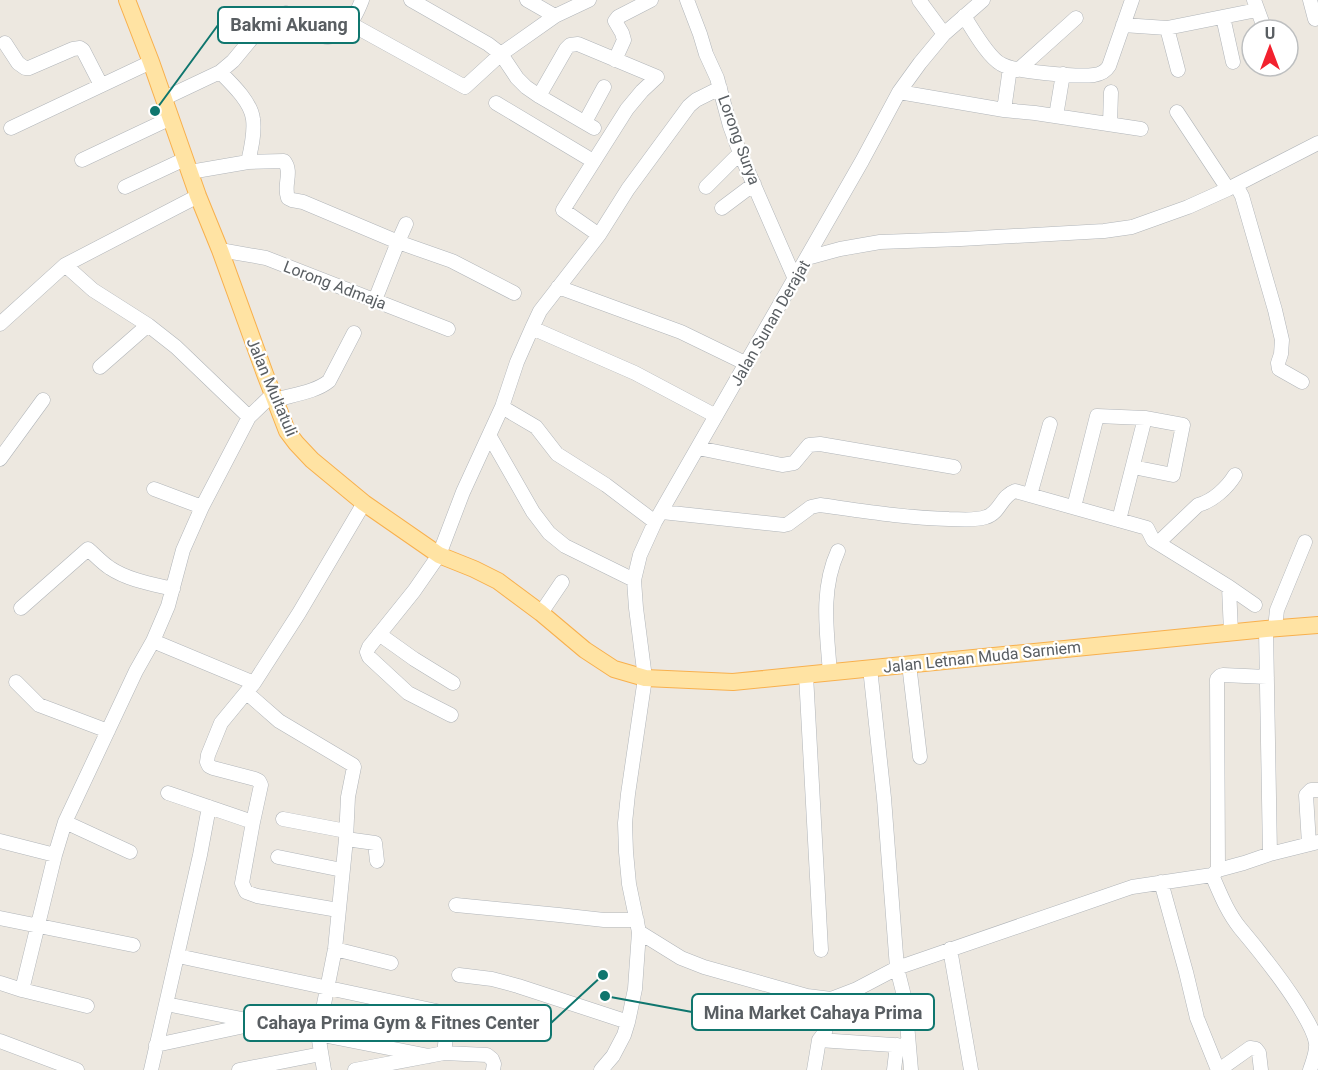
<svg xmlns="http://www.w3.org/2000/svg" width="1318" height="1070" font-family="Roboto,sans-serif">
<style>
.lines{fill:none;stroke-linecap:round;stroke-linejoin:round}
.minor-casing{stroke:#b1b5b9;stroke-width:15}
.major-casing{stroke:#f8b04d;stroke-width:18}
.minor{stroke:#fff;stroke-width:14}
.major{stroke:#ffe3a3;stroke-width:16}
.labels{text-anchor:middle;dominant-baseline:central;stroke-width:4.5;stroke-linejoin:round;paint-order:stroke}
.street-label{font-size:16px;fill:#595e62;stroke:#fff}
.leader{fill:none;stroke:#0f766e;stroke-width:2}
.callout-dot{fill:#0f766e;stroke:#fff;stroke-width:2}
.callout{fill:#fff;stroke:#0f766e;stroke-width:2}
.callout-label{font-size:18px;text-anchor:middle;font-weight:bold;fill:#595e62}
</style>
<rect width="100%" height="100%" fill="#ede8e0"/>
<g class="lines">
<g class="minor-casing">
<path id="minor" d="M411,0L488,44L501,54L517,78L526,87L539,96L594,128
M527,0L555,16
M687,0L700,34L706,54L717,78L730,126L740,153L795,279
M919,0L944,34
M1254,0L1265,30
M1310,0L1315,19
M964,16C973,30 988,57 1001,64C1014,72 1078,77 1094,75C1101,74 1106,71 1109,66L1132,0
M1223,17L1233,62
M351,24L465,87L501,54L555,16L589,0
M1123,25L1167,28L1257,10
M1167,28L1178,70
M5,43L18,63L25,68H29L73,49L80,48L83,50L101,85
M615,60L624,40L622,33L615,21L618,17L651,0
M1018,70L1076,18
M220,72C232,84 251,102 253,119C255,133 251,149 248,162
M899,92L1004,110L1035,113L1141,129
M539,96L566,49L570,45L578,44L657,77
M165,98L220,72L233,61L257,32L264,26L286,13C297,19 316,37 328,37C333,37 337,35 341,32C352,23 357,13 362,0
M496,103L593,161
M1004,110L1010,68
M1177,112L1228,189
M1056,116L1063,74
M585,122L604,87
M1110,124L1111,92
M11,128L151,62
M82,160L171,118
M190,172L248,162L284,161C293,172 283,185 288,198L292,200L303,202L398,242L452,261L514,293
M1236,185L1242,196L1275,310L1282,340L1281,354L1278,363L1279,369L1302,382
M125,187L185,159
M706,187L740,153
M722,208L754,184
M599,235L563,210L627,109L642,91L657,77
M220,250L266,258L448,329
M807,258L840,249L880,242L961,239L1104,231L1132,227L1188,207L1228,189L1318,143
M65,265L93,290L148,325L176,347L249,417
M558,287L681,332L747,364
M375,300L398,242L406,224
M0,324L65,265L198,196
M100,367L148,325
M275,400C291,395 316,392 329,381L354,333
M502,407L536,427L557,454L606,485L655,522
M716,416L635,373L532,328L540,311L599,235L628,189L689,106L696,100L720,88
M489,435L533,512L549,533L565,546L634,580
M698,448L782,465L794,463L809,445L820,444L954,467
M0,459L43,400
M154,489L202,507
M1030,495L1050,424
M1074,507L1097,416L1145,418L1183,425L1173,475L1133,467
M662,512L784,525L788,524L811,507L820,505C863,511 906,518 949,519C961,519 974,521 986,517C1000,513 1001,496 1015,491L1147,528L1153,540L1229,587L1255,605
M1119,520L1145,418
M1158,543L1198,505C1213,501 1227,488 1235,475
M1229,587L1231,632
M21,608L88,549C95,555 102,563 110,568C128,580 152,584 173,589
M541,613L562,582
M1275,628L1277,610L1305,542
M1266,629L1270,854
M379,634L414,659L453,683
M153,641L254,683
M909,664L920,757
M870,668L884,798L897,968L905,1000L911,1070
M830,673C827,632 820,590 838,551
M806,675L821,950
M16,682L39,705L108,731
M247,693L279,721L353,765L354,767L348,797L346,839L335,949L318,1034L324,1070
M451,715L408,693L369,657L367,652L369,647L414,591L439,555L463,492L502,407L517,362L532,328
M168,793L253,822
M283,819L346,831
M65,822L130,852
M346,839L375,843L377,861
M0,841L55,855
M1309,844L1306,795L1311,790H1318
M278,857L342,870
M1218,870L1217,679L1220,676L1223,675L1267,677
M1212,875C1220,893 1227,912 1240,928C1261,953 1281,978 1298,1005C1305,1017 1314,1030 1316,1043C1317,1052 1313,1061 1310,1070
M1161,882L1186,972L1197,1018L1218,1070
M456,905L559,915L604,920H637
M338,910L257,896L246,892L242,883L253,822L261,785L259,781L255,779L213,768L209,766L207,762L208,755L221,723L254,683L299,613L364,503
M0,918L133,945
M639,932L681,958L704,967L807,996L831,999L857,989L897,968L1132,887L1212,875L1218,870L1244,863L1270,854L1318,842
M335,949L391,963
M950,949L971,1070
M178,956L441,1012L447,1015L448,1021L444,1053
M459,975L492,979L518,986L628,1022
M0,983L22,990
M166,1004L429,1056
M87,1006L22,990L55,855L65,822L136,671L153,641L168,606L183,550L202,507L249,417L273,394
M819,1040L908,1046
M0,1041L77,1070
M156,1045L254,1024
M151,1070L200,855L209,807
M239,1070L321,1054
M355,1070L444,1053L487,1055L492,1059L494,1064L493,1070
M601,1070L613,1056L624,1035L628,1022L635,989L639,932L629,884L626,852L625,823L628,794L645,678L636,608L634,580L640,555L655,522L862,161L899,92L920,63L944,34L983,0
M814,1070L819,1040L825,1032L831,999
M894,1070L897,1045
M1219,1070L1250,1048L1256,1049L1259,1053L1261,1070"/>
</g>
<g class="major-casing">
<path id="major" d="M127,0L151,62L198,196L220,250L265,374L287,431L296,443L312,460L364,503L439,555L474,569L498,581L541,613L585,650L614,669L645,678L733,682L1266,629L1318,625"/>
</g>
<use href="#minor" class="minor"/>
<use href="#major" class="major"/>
</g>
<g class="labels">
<g class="street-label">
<text transform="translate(739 140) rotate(70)">Lorong Surya</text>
<text transform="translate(335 285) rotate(21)">Lorong Admaja</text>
<text transform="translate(770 323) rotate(-60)">Jalan Sunan Derajat</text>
<text transform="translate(272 387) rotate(67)">Jalan Multatuli</text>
<text transform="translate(982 657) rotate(-6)">Jalan Letnan Muda Sarniem</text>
</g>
</g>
<path class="leader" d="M155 111L218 25M605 996L692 1012M603 975L551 1023"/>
<g class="callout-dot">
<circle cx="155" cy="111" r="6"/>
<circle cx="605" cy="996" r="6"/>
<circle cx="603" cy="975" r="6"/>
</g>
<g class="callout">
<rect x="218" y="7" width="141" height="36" rx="6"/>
<rect x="692" y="994" width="242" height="36" rx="6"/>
<rect x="244" y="1005" width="307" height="36" rx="6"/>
</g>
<g class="callout-label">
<text x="289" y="31">Bakmi Akuang</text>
<text x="813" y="1019">Mina Market Cahaya Prima</text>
<text x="398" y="1029">Cahaya Prima Gym &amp; Fitnes Center</text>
</g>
<g transform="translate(1270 48)"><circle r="28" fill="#ffffff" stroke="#bdbfc0" stroke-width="1.5"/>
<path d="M0-4.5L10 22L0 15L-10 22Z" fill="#f2212e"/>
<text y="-9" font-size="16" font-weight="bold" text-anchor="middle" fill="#595e62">U</text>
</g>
</svg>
